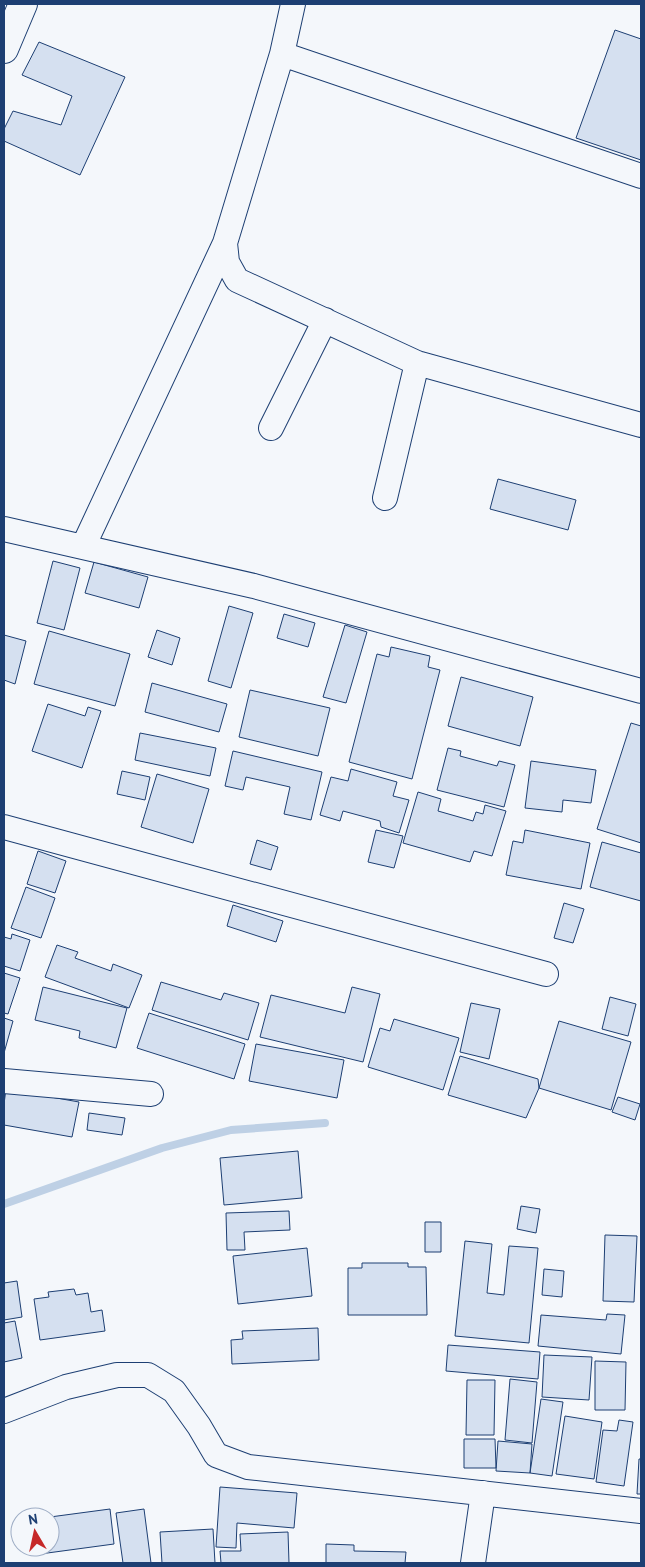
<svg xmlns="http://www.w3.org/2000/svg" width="645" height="1567" font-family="'PT Sans',sans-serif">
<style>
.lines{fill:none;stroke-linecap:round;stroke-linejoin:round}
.stream{stroke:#bed0e5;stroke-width:8}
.building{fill:#d5e0f0;stroke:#1d3f73}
.street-casing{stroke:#1d3f73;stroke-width:26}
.secondary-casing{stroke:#1d3f73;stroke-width:30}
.street{stroke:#f4f7fb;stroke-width:24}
.secondary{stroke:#f4f7fb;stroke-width:28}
</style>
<rect width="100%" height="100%" fill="#f4f7fb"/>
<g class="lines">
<path class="stream" d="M4,1204L162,1148L231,1130L325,1123"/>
</g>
<path class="building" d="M615,30L641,39V160L576,138Z
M39,42L125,77L80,175L4,141V129L13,111L61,125L72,96L22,75Z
M498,479L576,500L568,530L490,509Z
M53,561L80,568L64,630L37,623Z
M94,562L148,577L139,608L85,593Z
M229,606L253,613L231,688L208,681Z
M284,614L315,623L308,647L277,638Z
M345,625L367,632L346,703L323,697Z
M157,630L180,638L172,665L148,657Z
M49,631L130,654L115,706L34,684Z
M4,635L26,641L15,684L4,680Z
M391,647L430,656L428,667L440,670L412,779L349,762L377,654L389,657Z
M461,677L533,697L520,746L448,726Z
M152,683L227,704L219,732L145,712Z
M250,690L330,708L318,756L239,737Z
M48,704L85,716L88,707L101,711L82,768L32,751Z
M631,723L641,726V843L597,829Z
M140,733L216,748L210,776L135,760Z
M448,748L461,751L460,756L497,766L499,761L515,765L504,807L437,790Z
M233,751L322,772L311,820L284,814L290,787L246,777L243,790L225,786Z
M531,761L596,770L591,803L563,800L562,812L525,808Z
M351,769L397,782L393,796L409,800L399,833L381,827L380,821L343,811L340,821L320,815L331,777L348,781Z
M122,771L150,777L145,800L117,794Z
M157,774L209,789L193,843L141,827Z
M418,792L441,799L438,811L473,821L476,812L483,814L485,805L506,811L492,856L474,851L470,862L403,843Z
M376,830L403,836L394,868L368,862Z
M525,830L590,843L581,889L506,875L513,841L523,843Z
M257,840L278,847L271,870L250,864Z
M602,842L641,853V901L590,887Z
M38,851L66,861L55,893L27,884Z
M26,887L55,898L41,938L11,928Z
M564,903L584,909L573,943L554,938Z
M233,905L283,921L276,942L227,926Z
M12,934L30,940L20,971L4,966V937L11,939Z
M57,945L78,952L75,958L111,971L113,964L142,975L129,1008L45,977Z
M4,973L20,978L8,1014L4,1013Z
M161,982L221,1000L224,993L259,1003L248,1040L152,1010Z
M43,987L127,1008L116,1048L79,1038L80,1031L35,1020Z
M352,987L380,994L363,1062L260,1037L271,995L345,1013Z
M610,997L636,1004L628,1036L602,1029Z
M471,1003L500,1009L489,1059L460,1052Z
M149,1013L245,1044L234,1079L137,1048Z
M4,1018L13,1021L4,1053Z
M394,1019L459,1038L443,1090L368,1067L380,1028L390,1031Z
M559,1021L631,1042L611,1110L539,1088Z
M256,1044L344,1060L337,1098L249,1081Z
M460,1056L538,1079L539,1088L526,1118L448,1095Z
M6,1089L79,1102L72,1137L4,1125V1104Z
M618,1097L640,1104L635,1120L612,1112Z
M89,1113L125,1118L122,1135L87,1130Z
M298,1151L302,1198L224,1205L220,1158Z
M521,1206L540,1209L536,1233L517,1229Z
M289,1211L290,1230L244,1232L245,1250H227L226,1213Z
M425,1222H441V1252H425Z
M605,1235L637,1236L634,1302L603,1301Z
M465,1241L492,1244L487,1293L504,1295L509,1246L538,1248L529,1343L455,1336Z
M307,1248L312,1296L238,1304L233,1256Z
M362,1263H408V1267H426L427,1315H348V1268H362Z
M544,1269L564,1271L562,1297L542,1295Z
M17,1281L22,1317L4,1320V1283Z
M74,1289L76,1295L88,1293L91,1312L102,1310L105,1331L40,1340L34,1299L49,1297L48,1292Z
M607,1314L625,1315L621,1354L538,1346L541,1315L606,1320Z
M15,1321L22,1358L4,1362V1323Z
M318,1328L319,1360L232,1364L231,1340L243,1339L242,1331Z
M448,1345L540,1352L538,1379L446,1371Z
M544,1355L592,1357L589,1400L542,1397Z
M595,1361L626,1362L625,1410H595Z
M510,1379L537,1382L532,1443L505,1440Z
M467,1380H495L494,1435H466Z
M541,1399L563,1402L552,1476L530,1473Z
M565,1416L602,1422L594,1479L556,1474Z
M619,1420L633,1422L624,1486L596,1482L603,1430L617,1431Z
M464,1439H495L496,1468H464Z
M498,1441L532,1444L530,1473L496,1471Z
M639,1459H641V1494H637Z
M220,1487L297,1493L294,1528L237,1523L236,1548L216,1547Z
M110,1509L114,1544L40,1554L39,1547H50V1517Z
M144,1509L151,1563H123L116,1513Z
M213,1529L215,1563H162L160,1532Z
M288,1532L289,1563H305H221L220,1551H241L240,1534Z
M326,1544L354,1545V1551L406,1552L405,1563H326Z"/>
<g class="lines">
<g class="street-casing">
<path id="street" d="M293,4L282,54L641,176
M282,54L225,243L227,262L237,280L417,363L641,425
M271,428L325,320
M385,498L417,363
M4,529L254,586L641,691
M83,547L225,243
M4,827L546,974
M4,1081L151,1094
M4,1411L66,1387L117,1375H148L174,1391L199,1426L216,1455L248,1467L641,1511
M473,1563L483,1493"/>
</g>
<g class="secondary-casing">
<path id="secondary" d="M4,49L23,4"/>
</g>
<use href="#street" class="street"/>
<use href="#secondary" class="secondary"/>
</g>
<rect width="645" height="1567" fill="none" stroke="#1d3f73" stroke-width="10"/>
<g transform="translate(35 1532) rotate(351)"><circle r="24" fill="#f4f7fb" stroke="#9eadc5"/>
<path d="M0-4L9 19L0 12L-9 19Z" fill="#c62828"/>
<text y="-8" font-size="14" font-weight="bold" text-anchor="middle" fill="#1d3f73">N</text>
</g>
</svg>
